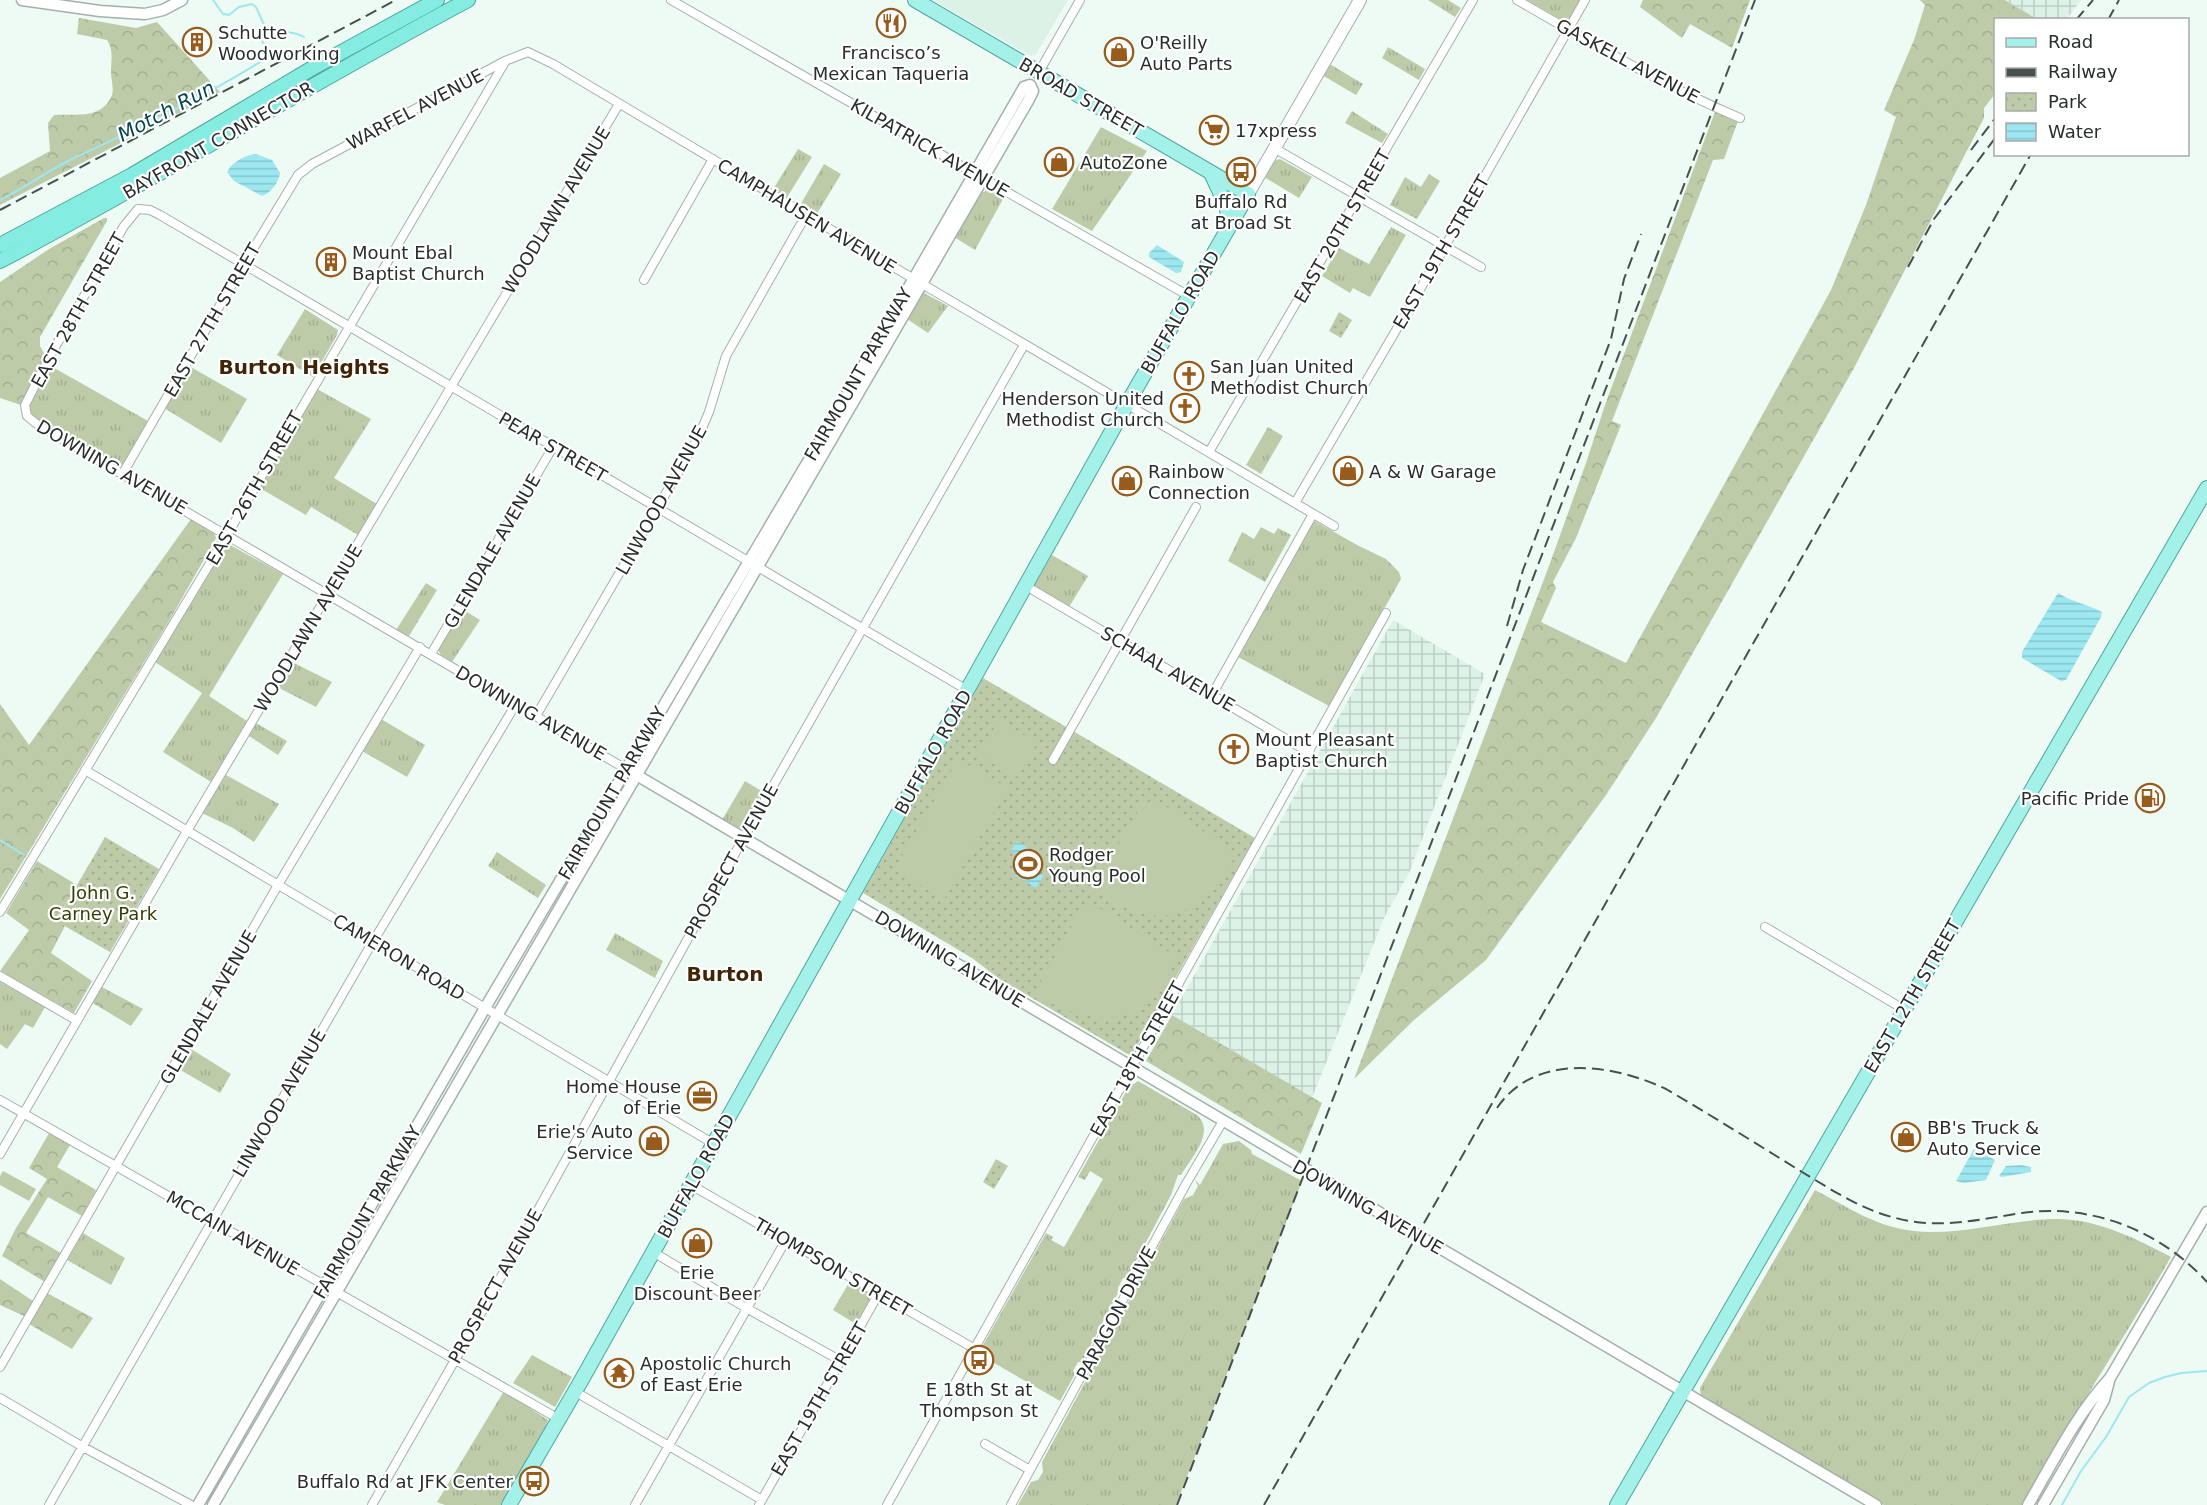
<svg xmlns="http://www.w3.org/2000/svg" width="2207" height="1505" font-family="'DejaVu Sans',sans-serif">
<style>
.built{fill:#dcf2e7}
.industrial{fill:url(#industrial-grid)}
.grass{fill:url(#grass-tufts)}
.forest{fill:url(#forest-crowns)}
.park{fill:url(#park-dots)}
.garden{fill:#becba9}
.water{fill:url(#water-rules)}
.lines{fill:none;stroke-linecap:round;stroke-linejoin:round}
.stream{stroke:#9de7f0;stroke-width:2}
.minor-casing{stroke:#a4b1aa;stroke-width:10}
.tertiary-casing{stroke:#a4b1aa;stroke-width:13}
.secondary-casing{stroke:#a4b1aa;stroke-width:14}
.primary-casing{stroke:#50a69b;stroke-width:16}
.trunk-casing{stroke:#50a69b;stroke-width:16}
.minor{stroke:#fff;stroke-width:8}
.tertiary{stroke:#fff;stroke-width:10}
.secondary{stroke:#fff;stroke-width:12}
.primary{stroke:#a3f1e8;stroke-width:14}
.trunk{stroke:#84ece0;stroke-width:14}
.rail{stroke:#48504c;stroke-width:2;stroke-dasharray:12 6;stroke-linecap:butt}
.labels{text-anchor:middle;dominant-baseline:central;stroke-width:4.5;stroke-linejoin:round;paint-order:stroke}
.poi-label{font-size:18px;fill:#282e2b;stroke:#fff;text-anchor:start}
.street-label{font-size:18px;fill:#282e2b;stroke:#fff}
.park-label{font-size:18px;fill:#314103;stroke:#fff}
.water-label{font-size:20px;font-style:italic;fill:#00464d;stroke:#fff}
.neighbourhood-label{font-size:20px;font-weight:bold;fill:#402406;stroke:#fff}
</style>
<defs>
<pattern id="industrial-grid" width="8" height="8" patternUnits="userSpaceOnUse" patternTransform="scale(1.5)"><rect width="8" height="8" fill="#dcf2e7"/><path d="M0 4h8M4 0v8" fill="none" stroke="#bdd0c6"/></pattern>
<pattern id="grass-tufts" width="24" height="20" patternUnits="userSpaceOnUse" patternTransform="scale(1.5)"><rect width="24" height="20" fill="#becba9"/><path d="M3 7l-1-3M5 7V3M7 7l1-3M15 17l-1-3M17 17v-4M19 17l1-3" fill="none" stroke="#a3af92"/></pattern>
<pattern id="forest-crowns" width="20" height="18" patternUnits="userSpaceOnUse" patternTransform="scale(1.5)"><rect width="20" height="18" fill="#becba9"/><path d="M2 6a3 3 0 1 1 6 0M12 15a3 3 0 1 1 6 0" fill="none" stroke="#a3af92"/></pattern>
<pattern id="park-dots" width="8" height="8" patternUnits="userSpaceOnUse" patternTransform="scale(1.5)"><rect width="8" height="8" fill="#becba9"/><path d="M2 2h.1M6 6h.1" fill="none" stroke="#a3af92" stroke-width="1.8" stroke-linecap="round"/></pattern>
<pattern id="water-rules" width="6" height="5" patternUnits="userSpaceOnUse" patternTransform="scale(1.5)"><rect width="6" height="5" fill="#9de7f0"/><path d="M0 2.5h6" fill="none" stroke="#87c6ce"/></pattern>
</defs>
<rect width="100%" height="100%" fill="#edfbf4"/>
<path class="built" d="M932,0H1068L1036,54L1031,56Z"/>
<path class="industrial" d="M2005,0H2081L2066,20L2037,19Z
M1393,620L1485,674L1409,873L1384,918L1312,1098L1172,1015Z"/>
<path class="grass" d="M1428,0H1448L1461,8L1455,17Z
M1527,0H1580L1570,18L1565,22Z
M1388,47L1425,69L1419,80L1382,58Z
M1328,63L1363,84L1356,95L1322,75Z
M1352,111L1388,134L1382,143L1345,123Z
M1101,127L1147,151L1092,231L1052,209Z
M798,149L812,157L786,199L772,191Z
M1280,159L1312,177L1299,198L1264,177L1274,161Z
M824,164L841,174L815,217L799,207Z
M1429,174L1440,181L1417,219L1390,205L1405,177L1421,187Z
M988,188L1004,197L975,250L954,237L981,191L984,192Z
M1391,227L1406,235L1370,297L1353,288L1350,293L1322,276L1339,248L1369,264Z
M924,293L948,306L928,333L907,319L921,294Z
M305,309L338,330L337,335L313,377L277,355Z
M49,365L148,421L123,464L119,466L32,416L29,404Z
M189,366L247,399L221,443L164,408Z
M317,389L371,419L334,478L377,504L358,535L311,507L306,515L258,487Z
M1268,427L1283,436L1261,474L1246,465Z
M1313,520L1357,545L1386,559L1399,572L1401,579L1329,706L1238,657Z
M1261,527L1274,534L1278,528L1291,535L1265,582L1228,561L1242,532L1254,539Z
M230,545L283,574L209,696L247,721L211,782L163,752L202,693L155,662L224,547Z
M1052,555L1088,576L1069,607L1034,586Z
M426,583L437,590L409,636L396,630Z
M462,609L480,620L452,662L441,655L438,650Z
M292,662L332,682L316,707L277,687Z
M381,719L425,745L407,777L362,751Z
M256,723L287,741L278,755L249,736Z
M226,775L279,804L254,842L233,828L202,813Z
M745,781L763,792L743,827L739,828L722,820Z
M497,852L546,885L538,898L488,866Z
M615,933L663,961L655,978L606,950Z
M0,982L45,1007L33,1028L25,1024L7,1049L0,1044Z
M188,1047L231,1074L220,1093L177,1068Z
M1138,1081L1197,1115C1216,1132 1191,1158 1181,1175H1178L1171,1195L1127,1278H1123L1118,1288L1119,1291L1082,1362H1078L1073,1371L1075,1374L1060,1401L980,1355L982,1347L1046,1233L1053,1237L1051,1240L1064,1247L1103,1179L1090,1171L1085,1180L1078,1177L1131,1083L1134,1084Z
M1239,1141L1251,1150L1252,1154L1302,1181L1176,1505H1018L1031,1482L1038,1480L1043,1472L1042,1462L1184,1199L1193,1195L1198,1186L1195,1180L1200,1185L1223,1144Z
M1815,1190C1840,1203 1866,1220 1893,1227C1945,1242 2007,1218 2060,1219C2099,1220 2137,1239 2171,1257C2123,1341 2069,1421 2022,1505H1884L1701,1398L1700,1388Z
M83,1233L125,1258L111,1285L67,1260Z
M850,1281L872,1295L856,1324L833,1310Z
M532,1355L572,1377L555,1407L513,1383Z
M504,1391L548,1420L543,1435L503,1505H445L437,1502Z"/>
<path class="forest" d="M1643,0H1750L1732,48L1690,24L1682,38L1640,7Z
M1920,0H2005L2037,19L1996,20L1995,94L1984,108V118L1854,368L1656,718L1606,795L1486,960L1414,1020L1354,1079L1549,566L1586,463L1606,402L1715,112L1738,121L1724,159L1713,160L1612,421L1621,425L1576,538L1553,582L1556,588L1541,622L1626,663L1831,290L1866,205L1896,117L1884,110L1914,40L1925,5Z
M79,18L136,28L157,22L220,92L0,205V178L50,151L48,123L54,115C75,113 101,121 112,95C114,89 111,79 111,72C111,60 114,51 107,40L77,34Z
M104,218H107V221L40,337V346L46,357L21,405L0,398V282L49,249Z
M191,519L214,533L216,538L214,542L169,621L0,899V704L29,745Z
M37,861L77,885L56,920L65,926L51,953L92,981L74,1013L0,971L29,930L6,913Z
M100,986L143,1009L131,1026L91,1002Z
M1172,1015L1322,1103L1301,1154L1146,1061Z
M49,1133L70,1145L57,1167L96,1190L82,1216L48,1197L26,1233L61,1253L45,1282L2,1256L16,1228L47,1179L29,1168Z
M0,1279L33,1301L24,1316L0,1305Z
M47,1293L93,1318L72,1349L29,1324Z"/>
<path class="park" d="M1339,312L1352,320L1341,338L1329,331Z
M983,678L1255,838L1131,1056L998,978L972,958L863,893Z
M105,837L159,869L110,952L56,921Z
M996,1159L1008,1166L994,1189L983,1182Z"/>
<path class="garden" d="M999,720L1037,743L1017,777L978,755Z
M958,759L1008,788L944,899L894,870Z
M1155,799L1237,854C1193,923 1162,933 1091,890L1141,806Z
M1093,904L1177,957C1171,969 1165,984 1157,994C1122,1035 1074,1016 1034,994L1081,909Z
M3,1171L36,1189L29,1201L0,1185V1176Z"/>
<path class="water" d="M256,154L272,160L280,173C279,182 271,193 262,196L234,181L227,172C232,162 245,155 256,154Z
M1157,245L1184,262L1181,272L1176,273L1149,257V253Z
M2058,593C2072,602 2087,604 2102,612L2101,617L2066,680L2061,681L2022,658V652Z
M1016,841L1042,856L1035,870L1044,875L1036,888L1013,874L1022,858L1011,851Z
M1974,1149L1995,1160L1986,1180L1964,1183L1956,1181Z
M2021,1165L2031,1167V1172L2002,1177L1999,1176L2006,1166Z"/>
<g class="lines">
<path class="stream" d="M213,0L223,14L229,15L239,7L252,4L256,7L266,29
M266,29C279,34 291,29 304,37
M0,200C26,187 50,169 76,157C141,127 207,96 268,57L267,50L260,37L266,29
M0,840L24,855
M2062,1505L2081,1471L2106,1437L2129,1397L2149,1383L2165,1377L2181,1373L2207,1371"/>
<g class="minor-casing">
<path id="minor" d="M671,0L1189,296
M1517,0C1590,42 1662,85 1740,118
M1039,72L1080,0
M1274,148L1481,267
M644,280L713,159
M1209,452L1473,0
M123,473L238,274L298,175L312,164L505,61L528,52L553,64L929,288L1334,526
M1295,503L1440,255L1585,0
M1026,586L1310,753
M431,654L553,447
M1212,695L1313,514
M536,716L697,440L709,412L726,356L806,215
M1053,760L1196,507
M626,769L38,425L27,416L25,405L50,356L124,226L138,209L150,210L160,215L967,690
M85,770L714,1144
M0,912L227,535L505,62
M1765,927L1905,1010
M0,976L76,1020
M0,1100L559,1419
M0,1154L187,831L619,104
M691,1185L975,1349
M653,1252L748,1309L841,1361
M0,1367L278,885L420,647
M574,1391L762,1500
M0,1398L83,1447L191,1505
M985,1444L1030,1470
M49,1505L368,950L516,704
M372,1505L459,1353L744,837L1024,345
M635,1505L786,1240
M759,1505L879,1293
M887,1505L1386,613
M1011,1505L1186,1184L1223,1121"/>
</g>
<g class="tertiary-casing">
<path id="tertiary" d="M22,0L100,11L145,14L163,10L182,0
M633,773L1876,1505
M198,1505L485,1008L826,431L1024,87L1030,85L1033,91L1028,101C758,570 483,1036 213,1505
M2028,1505C2053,1462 2076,1415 2110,1378L2207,1212
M2043,1505L2104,1400L2109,1381"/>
</g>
<g class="secondary-casing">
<path id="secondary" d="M1248,194L1360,0"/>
</g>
<g class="primary-casing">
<path id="primary" d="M1211,173L1226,205L1230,224
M509,1505L581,1381L1127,404L1248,194L915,0
M1617,1505L2207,488"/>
</g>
<g class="trunk-casing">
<path id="trunk" d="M0,245L132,175L316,66L437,0
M0,261C158,178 310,84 468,0"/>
</g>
<use href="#minor" class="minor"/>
<use href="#tertiary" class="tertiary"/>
<use href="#secondary" class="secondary"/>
<use href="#primary" class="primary"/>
<use href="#trunk" class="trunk"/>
<path class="rail" d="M2076,20L2093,0
M2108,20L2119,0
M1971,150L1996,117
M0,210L396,0
M1908,267L1934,219L1996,137
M1507,626L1523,570L1611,339L1624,279L1641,234
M1497,1108C1535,1052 1613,1064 1666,1089C1712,1116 1757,1144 1802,1172C1832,1190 1862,1210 1896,1218C1938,1230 1980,1219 2022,1213C2091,1203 2161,1231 2207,1282
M1177,1505L1755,0
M1264,1505L2031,154"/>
</g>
<defs>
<g id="restaurant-ring" transform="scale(1.5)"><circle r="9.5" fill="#fff" stroke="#975b1c" stroke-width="1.5"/><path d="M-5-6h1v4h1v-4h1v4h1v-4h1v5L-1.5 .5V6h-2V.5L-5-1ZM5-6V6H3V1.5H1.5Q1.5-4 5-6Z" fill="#975b1c"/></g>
<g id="building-ring" transform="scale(1.5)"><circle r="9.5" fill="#fff" stroke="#975b1c" stroke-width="1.5"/><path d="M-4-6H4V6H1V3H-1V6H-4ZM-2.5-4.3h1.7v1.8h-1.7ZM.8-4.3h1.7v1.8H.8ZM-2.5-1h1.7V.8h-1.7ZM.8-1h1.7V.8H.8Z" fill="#975b1c"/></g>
<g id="shop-ring" transform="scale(1.5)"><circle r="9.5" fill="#fff" stroke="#975b1c" stroke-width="1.5"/><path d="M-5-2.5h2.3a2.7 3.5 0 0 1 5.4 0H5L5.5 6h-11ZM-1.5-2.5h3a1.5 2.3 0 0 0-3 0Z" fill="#975b1c"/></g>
<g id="supermarket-ring" transform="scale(1.5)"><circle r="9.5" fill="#fff" stroke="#975b1c" stroke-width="1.5"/><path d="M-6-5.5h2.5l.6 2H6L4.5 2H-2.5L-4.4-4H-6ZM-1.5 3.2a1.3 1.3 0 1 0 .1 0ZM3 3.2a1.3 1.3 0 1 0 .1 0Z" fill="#975b1c"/></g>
<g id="bus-ring" transform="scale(1.5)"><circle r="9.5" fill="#fff" stroke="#975b1c" stroke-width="1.5"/><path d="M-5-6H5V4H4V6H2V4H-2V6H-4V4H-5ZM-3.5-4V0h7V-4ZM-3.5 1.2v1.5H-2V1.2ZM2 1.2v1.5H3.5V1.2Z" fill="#975b1c"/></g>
<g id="church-ring" transform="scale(1.5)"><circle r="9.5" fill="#fff" stroke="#975b1c" stroke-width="1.5"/><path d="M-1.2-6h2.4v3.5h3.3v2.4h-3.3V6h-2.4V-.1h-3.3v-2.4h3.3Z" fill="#975b1c"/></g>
<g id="fuel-ring" transform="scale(1.5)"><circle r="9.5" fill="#fff" stroke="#975b1c" stroke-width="1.5"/><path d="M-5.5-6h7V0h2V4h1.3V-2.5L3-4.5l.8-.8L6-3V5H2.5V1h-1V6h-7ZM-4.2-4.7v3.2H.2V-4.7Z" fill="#975b1c"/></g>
<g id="stadium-ring" transform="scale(1.5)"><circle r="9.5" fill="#fff" stroke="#975b1c" stroke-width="1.5"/><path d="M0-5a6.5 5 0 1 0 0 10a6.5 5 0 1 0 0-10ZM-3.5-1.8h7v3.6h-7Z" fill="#975b1c"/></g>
<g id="office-ring" transform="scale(1.5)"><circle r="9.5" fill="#fff" stroke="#975b1c" stroke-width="1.5"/><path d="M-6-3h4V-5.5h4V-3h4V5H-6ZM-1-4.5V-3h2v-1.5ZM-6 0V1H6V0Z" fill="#975b1c"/></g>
<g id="temple-ring" transform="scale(1.5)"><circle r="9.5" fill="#fff" stroke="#975b1c" stroke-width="1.5"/><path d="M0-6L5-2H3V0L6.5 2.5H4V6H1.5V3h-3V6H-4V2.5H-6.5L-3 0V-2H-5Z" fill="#975b1c"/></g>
</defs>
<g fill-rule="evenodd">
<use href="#restaurant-ring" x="891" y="23"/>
<use href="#building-ring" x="197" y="42"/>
<use href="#shop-ring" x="1119" y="52"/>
<use href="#supermarket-ring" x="1214" y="130"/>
<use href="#shop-ring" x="1059" y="162"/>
<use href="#bus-ring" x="1241" y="172"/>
<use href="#building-ring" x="331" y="262"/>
<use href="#church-ring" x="1189" y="376"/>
<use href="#church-ring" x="1185" y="408"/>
<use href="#shop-ring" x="1348" y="471"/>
<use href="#shop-ring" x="1127" y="481"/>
<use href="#church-ring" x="1234" y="749"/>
<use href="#fuel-ring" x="2150" y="798"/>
<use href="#stadium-ring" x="1028" y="864"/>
<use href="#office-ring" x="702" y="1096"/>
<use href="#shop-ring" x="1906" y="1137"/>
<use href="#shop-ring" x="654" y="1141"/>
<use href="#shop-ring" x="697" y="1243"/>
<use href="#bus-ring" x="979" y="1360"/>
<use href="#temple-ring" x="619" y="1373"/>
<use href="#bus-ring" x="534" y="1481"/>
</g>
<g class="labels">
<g class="poi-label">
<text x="218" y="32">Schutte<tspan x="218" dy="21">Woodworking</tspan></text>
<text x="1140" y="42">O'Reilly<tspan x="1140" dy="21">Auto Parts</tspan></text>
<text x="891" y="52" text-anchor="middle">Francisco’s<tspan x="891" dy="21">Mexican Taqueria</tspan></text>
<text x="1235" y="130">17xpress</text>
<text x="1080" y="162">AutoZone</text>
<text x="1241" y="201" text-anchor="middle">Buffalo Rd<tspan x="1241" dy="21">at Broad St</tspan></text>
<text x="352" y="252">Mount Ebal<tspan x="352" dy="21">Baptist Church</tspan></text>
<text x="1210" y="366">San Juan United<tspan x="1210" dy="21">Methodist Church</tspan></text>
<text x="1164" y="398" text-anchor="end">Henderson United<tspan x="1164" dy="21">Methodist Church</tspan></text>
<text x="1148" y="471">Rainbow<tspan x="1148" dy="21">Connection</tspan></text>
<text x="1369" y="471">A &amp; W Garage</text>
<text x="1255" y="739">Mount Pleasant<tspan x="1255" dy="21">Baptist Church</tspan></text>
<text x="2129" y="798" text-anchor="end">Pacific Pride</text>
<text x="1049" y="854">Rodger<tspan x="1049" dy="21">Young Pool</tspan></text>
<text x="681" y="1086" text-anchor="end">Home House<tspan x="681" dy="21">of Erie</tspan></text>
<text x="1927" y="1127">BB's Truck &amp;<tspan x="1927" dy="21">Auto Service</tspan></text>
<text x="633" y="1131" text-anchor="end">Erie's Auto<tspan x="633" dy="21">Service</tspan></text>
<text x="697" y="1272" text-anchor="middle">Erie<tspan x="697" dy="21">Discount Beer</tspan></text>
<text x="640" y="1363">Apostolic Church<tspan x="640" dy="21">of East Erie</tspan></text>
<text x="979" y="1389" text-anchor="middle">E 18th St at<tspan x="979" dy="21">Thompson St</tspan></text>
<text x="513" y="1481" text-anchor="end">Buffalo Rd at JFK Center</text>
</g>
<g class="street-label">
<text transform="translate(1628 61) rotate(28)">GASKELL AVENUE</text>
<text transform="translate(1081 97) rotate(30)">BROAD STREET</text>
<text transform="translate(415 109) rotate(-28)">WARFEL AVENUE</text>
<text transform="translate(218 140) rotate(-30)">BAYFRONT CONNECTOR</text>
<text transform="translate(930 148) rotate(30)">KILPATRICK AVENUE</text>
<text transform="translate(556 210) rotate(-59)">WOODLAWN AVENUE</text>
<text transform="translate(807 216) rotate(31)">CAMPHAUSEN AVENUE</text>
<text transform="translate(1342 226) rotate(-60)">EAST 20TH STREET</text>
<text transform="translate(1441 252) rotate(-60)">EAST 19TH STREET</text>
<text transform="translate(78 310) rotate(-61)">EAST 28TH STREET</text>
<text transform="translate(1180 312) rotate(-60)">BUFFALO ROAD</text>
<text transform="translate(212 320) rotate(-60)">EAST 27TH STREET</text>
<text transform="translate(858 374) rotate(-60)">FAIRMOUNT PARKWAY</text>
<text transform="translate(553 447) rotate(30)">PEAR STREET</text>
<text transform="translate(112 467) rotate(30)">DOWNING AVENUE</text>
<text transform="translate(254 488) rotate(-60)">EAST 26TH STREET</text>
<text transform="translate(661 500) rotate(-61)">LINWOOD AVENUE</text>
<text transform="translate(492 551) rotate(-60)">GLENDALE AVENUE</text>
<text transform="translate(308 628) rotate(-59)">WOODLAWN AVENUE</text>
<text transform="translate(1168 669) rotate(30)">SCHAAL AVENUE</text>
<text transform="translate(531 713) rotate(30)">DOWNING AVENUE</text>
<text transform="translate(933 752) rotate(-61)">BUFFALO ROAD</text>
<text transform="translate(612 793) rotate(-60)">FAIRMOUNT PARKWAY</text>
<text transform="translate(731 861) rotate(-61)">PROSPECT AVENUE</text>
<text transform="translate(399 957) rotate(31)">CAMERON ROAD</text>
<text transform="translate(950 959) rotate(31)">DOWNING AVENUE</text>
<text transform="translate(1912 996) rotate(-60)">EAST 12TH STREET</text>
<text transform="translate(208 1007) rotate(-60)">GLENDALE AVENUE</text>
<text transform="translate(1137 1059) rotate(-61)">EAST 18TH STREET</text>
<text transform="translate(279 1103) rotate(-60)">LINWOOD AVENUE</text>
<text transform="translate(696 1176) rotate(-61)">BUFFALO ROAD</text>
<text transform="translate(1368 1207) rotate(30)">DOWNING AVENUE</text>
<text transform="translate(367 1212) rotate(-60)">FAIRMOUNT PARKWAY</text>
<text transform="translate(233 1233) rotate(30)">MCCAIN AVENUE</text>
<text transform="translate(833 1267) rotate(30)">THOMPSON STREET</text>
<text transform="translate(495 1286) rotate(-61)">PROSPECT AVENUE</text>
<text transform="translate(1116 1313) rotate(-62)">PARAGON DRIVE</text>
<text transform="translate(819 1399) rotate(-60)">EAST 19TH STREET</text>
</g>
<g class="park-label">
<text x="103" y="892">John G.<tspan x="103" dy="21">Carney Park</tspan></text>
</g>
<g class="water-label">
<text transform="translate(166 111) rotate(-28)">Motch Run</text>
</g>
<g class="neighbourhood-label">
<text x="304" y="367">Burton Heights</text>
<text x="725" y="974">Burton</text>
</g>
</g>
<rect x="1994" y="18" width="195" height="138" fill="#ffffff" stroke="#a9abaa" stroke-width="1.5"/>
<rect x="2006" y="38" width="30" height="9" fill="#a3f1e8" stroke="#a9abaa" stroke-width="1.5"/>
<text x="2048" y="48" font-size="18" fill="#282e2b">Road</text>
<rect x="2006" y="68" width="30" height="9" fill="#48504c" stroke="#a9abaa" stroke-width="1.5"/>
<text x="2048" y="78" font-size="18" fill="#282e2b">Railway</text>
<rect x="2006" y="93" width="30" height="18" fill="url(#park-dots)" stroke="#a9abaa" stroke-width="1.5"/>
<text x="2048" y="108" font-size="18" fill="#282e2b">Park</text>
<rect x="2006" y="123" width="30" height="18" fill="url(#water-rules)" stroke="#a9abaa" stroke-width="1.5"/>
<text x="2048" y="138" font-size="18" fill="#282e2b">Water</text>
</svg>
